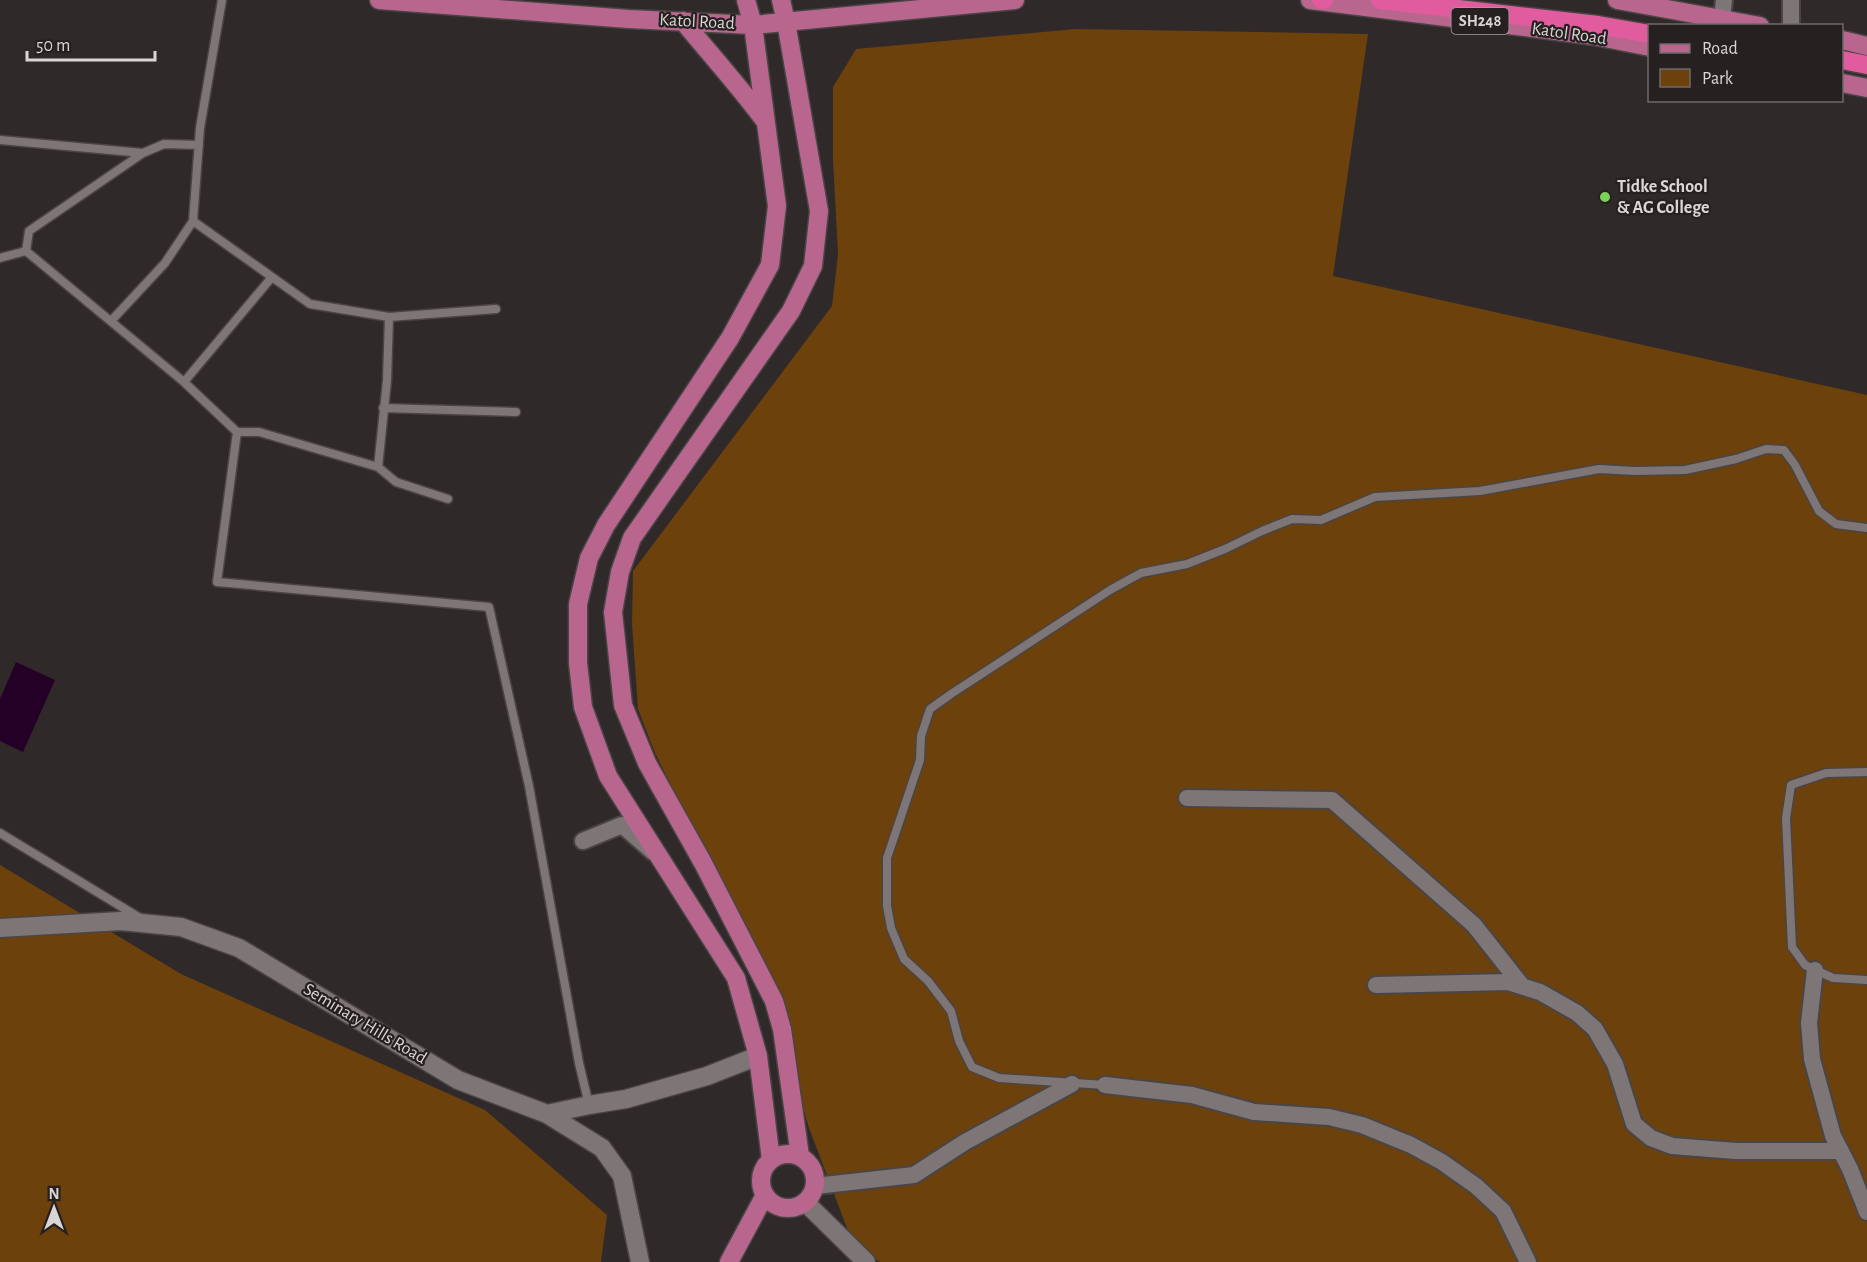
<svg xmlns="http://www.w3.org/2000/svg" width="1867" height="1262" font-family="'Alegreya Sans',sans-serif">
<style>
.green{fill:#6d410c}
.water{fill:#240026}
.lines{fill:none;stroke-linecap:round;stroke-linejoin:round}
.lane-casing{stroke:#4a4545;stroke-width:11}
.street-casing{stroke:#4a4545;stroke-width:20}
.secondary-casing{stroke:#4a4545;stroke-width:21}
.primary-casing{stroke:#4a4545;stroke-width:21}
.highway-casing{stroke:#4a4545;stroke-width:21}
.lane{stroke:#7e7676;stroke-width:8}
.street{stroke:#7e7676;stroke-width:16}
.secondary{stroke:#7e7676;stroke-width:18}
.primary{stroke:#b9668f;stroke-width:18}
.highway{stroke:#e15c9f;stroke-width:18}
.poi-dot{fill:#7ad156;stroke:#262020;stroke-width:2}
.labels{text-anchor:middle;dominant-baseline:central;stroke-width:4.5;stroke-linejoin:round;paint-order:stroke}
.shield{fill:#262020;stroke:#a49f9f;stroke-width:1.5}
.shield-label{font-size:16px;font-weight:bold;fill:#dad6d6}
.street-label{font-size:18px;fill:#dad6d6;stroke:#262020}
.poi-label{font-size:18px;font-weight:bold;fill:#dad6d6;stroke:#262020;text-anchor:start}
</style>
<rect width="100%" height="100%" fill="#30292a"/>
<path class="green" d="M1076,29L1368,34L1333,276L1867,395V1262H880L853,1244L809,1128L763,970L655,753L638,709L632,623L633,571L832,306L838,254L833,159V87L856,49Z
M0,865L181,974L485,1110L607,1215L601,1262H0Z"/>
<path class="water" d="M16,662L55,680L23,752L0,741V699Z"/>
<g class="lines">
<g class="lane-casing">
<path id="lane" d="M0,140L143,153
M193,221L310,304L389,317
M26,251L184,382L237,432L217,582L489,607L529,786L579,1063L589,1105
M0,258L26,251L29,231L143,153L164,144L199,145
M112,320L165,263L193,221L200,128L222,0
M184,382L272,277
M383,408L516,412
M237,432H259L378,467L387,381L389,317L496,309
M378,467L396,482L448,499
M1867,772L1826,773L1791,785L1786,818L1792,947L1805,965L1833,978L1867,980
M0,833L140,918
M1105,1085L999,1078L972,1067L959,1041L951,1011L928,981L904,959L891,928L887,906V858L920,760L921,736L930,709L951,694L1110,590L1141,573L1187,564L1225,549L1262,531L1292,519L1321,520L1375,497L1480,491L1599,469L1635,471L1685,470L1736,459L1766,449L1784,450L1795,465L1819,511L1836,524L1867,528"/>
</g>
<g class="street-casing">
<path id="street" d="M1722,20L1724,0
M1791,26V0
M1187,798L1332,800L1474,925L1523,987
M583,841L622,825L653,852
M1815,970L1809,1023L1812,1059L1833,1136L1850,1169L1867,1212
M1376,985L1508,982L1540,992L1577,1013L1595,1029L1615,1064L1634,1124L1651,1138L1672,1146L1736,1151H1841
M1105,1085L1192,1095L1254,1112L1329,1117L1362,1125L1411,1145L1442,1162L1476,1186L1503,1211L1528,1262
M815,1186L914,1175L965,1142L1072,1084"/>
</g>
<g class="secondary-casing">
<path id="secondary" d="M0,928L121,921L181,927L239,948L458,1080L547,1114L602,1148L622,1176L640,1262
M547,1114L589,1105L626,1099L707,1076L758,1056
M805,1202L866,1262"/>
</g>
<g class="primary-casing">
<path id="primary" d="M379,0L629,19L753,25L1015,0
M746,0L753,25L777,206L770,265L730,338L606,525L589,558L578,604V663L583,707L608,776L736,978L758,1056L771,1160
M781,0L786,22L819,211L813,266L791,311L632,538L620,572L613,612L623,705L647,763L703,863L774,1001L782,1029L800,1156
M1310,0L1595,36L1650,47
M1617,0L1760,26
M683,21C710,54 739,86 765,121
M1842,40L1867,46
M1842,83L1867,88
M761 1181a27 27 0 1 1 54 0a27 27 0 1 1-54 0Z
M729,1262L765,1195"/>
</g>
<g class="highway-casing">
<path id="highway" d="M1321,0H1324
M1380,0L1598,25L1650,34
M1842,60L1867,65"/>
</g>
<use href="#lane" class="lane"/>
<use href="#street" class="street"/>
<use href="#secondary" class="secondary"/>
<use href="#primary" class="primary"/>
<use href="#highway" class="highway"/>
</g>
<circle class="poi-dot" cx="1605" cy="197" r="6"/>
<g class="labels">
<rect class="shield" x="1451.5" y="8" width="57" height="26" rx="4.5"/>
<g class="shield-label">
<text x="1480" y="21">SH248</text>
</g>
<g class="street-label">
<text transform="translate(697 22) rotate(3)">Katol Road</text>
<text transform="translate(1569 34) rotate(8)">Katol Road</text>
<text transform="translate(365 1024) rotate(31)">Seminary Hills Road</text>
</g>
<g class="poi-label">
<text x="1617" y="187">Tidke School<tspan x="1617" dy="21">&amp; AG College</tspan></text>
</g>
</g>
<rect x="1648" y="24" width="195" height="78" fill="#262020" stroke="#6e6969" stroke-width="1.5"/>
<rect x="1660" y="44" width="30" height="9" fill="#b9668f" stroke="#6e6969" stroke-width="1.5"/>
<text x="1702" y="54" font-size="18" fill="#dad6d6">Road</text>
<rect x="1660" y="69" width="30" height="18" fill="#6d410c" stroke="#6e6969" stroke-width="1.5"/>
<text x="1702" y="84" font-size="18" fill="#dad6d6">Park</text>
<g transform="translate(54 1208)" stroke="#262020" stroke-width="4.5" paint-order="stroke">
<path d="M0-4.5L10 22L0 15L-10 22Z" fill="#dad6d6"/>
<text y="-9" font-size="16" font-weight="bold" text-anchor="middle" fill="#dad6d6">N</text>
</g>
<path d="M27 51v9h128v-9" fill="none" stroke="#dad6d6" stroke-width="3"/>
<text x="36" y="51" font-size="18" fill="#dad6d6" stroke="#262020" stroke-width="4.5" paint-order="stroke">50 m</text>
</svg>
